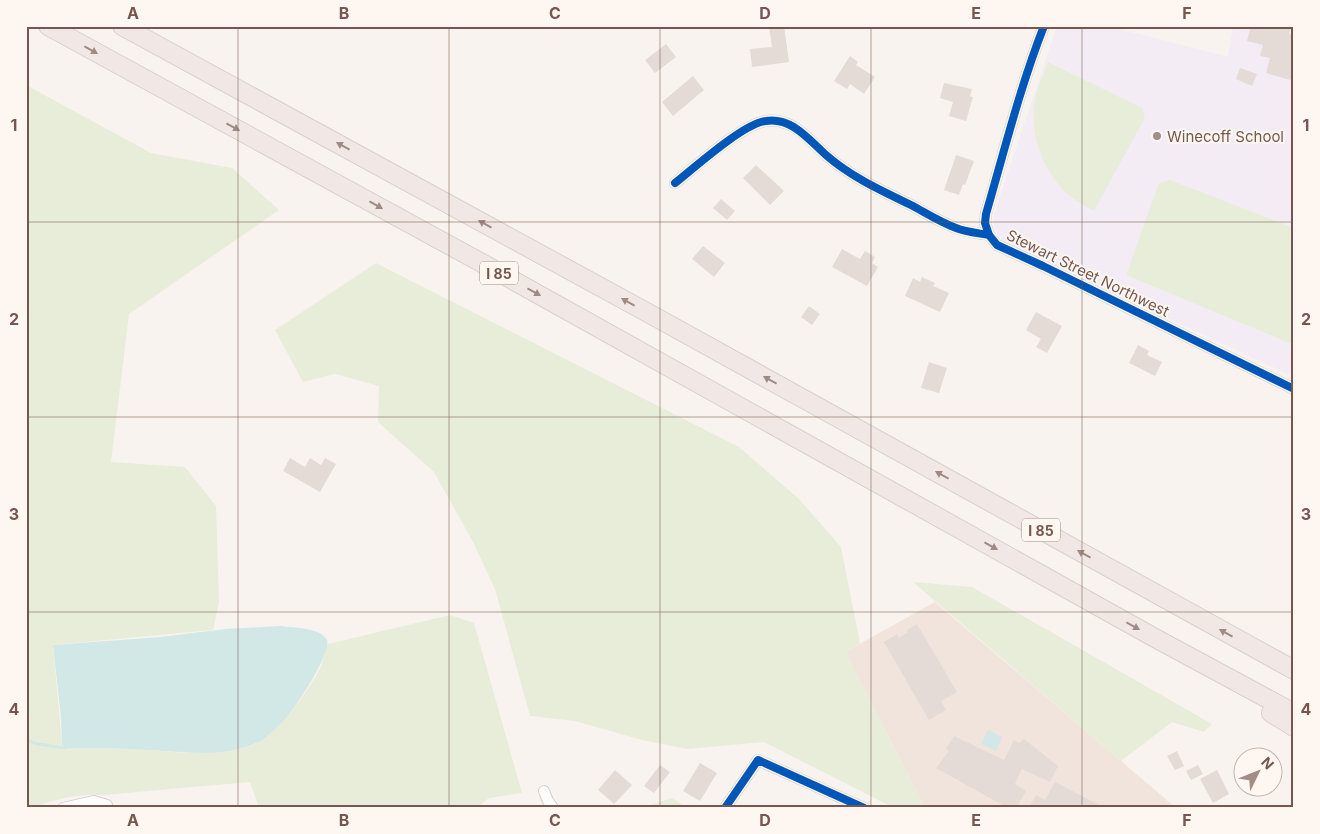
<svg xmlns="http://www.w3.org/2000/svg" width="1320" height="834" font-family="Inter,sans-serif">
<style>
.residential{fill:#f0e4dd}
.education{fill:#f3ecf4}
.green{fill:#e8edda}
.water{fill:#d1e8e6}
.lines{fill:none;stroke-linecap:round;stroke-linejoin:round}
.stream{stroke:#d1e8e6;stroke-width:3}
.building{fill:#e4dbd6}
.minor-casing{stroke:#d6ceca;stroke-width:12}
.motorway-casing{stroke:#d9d0cb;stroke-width:20}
.minor{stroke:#fefdfc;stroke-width:10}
.motorway{stroke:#f1e8e6;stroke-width:18}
.cycleway-casing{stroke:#fef7f1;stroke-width:11}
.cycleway{stroke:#0057b8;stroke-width:8}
.oneway{fill:#a08a84}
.grid{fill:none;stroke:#75574f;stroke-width:1;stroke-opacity:0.55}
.poi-dot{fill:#a38e87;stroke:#fef7f1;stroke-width:2}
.labels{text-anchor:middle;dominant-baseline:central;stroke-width:4;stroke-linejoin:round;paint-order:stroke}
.shield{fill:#fef7f1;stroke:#9e8780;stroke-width:1}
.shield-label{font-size:14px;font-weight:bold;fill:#75574f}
.poi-label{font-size:15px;fill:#75574f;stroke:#fef7f1;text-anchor:start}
.street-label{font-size:15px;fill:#75574f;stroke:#fef7f1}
.neatline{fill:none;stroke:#75574f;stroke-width:2}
.grid-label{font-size:16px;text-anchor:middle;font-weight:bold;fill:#75574f}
</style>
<rect width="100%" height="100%" fill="#f8f3ee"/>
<path class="residential" d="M935,602L1176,808H921L923,804L845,652Z"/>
<path class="education" d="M1057,26H1108L1228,57L1233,26H1294V377L1003,241L994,228V214Z"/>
<path class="green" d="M1048,62L1142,108L1145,118L1094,211C1085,205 1073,200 1065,192C1039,164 1026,124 1038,88C1041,79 1045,71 1048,62Z
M26,85L151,153L232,168L279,210L129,314L111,462L185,467L216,506L219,602L213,630L53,645L62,743L64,748C87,748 110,748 133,749C172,751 217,759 255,744C277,734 311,688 321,666C324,659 325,651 328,644L450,615L474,623L522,793L489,798L476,808H259L250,782L103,795C86,794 69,796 53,801C43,803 36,808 26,808Z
M1170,180L1294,228V345L1126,275L1159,183Z
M376,263L739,447L799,499L841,547L860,643L845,652L923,804L921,808H894L764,742L687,749L642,740L575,721L530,716L495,589L473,542L434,472L378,422L379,386L335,374L303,382L275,330Z
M913,582L972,587L1212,724L1204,732L1172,722L1121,761Z
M672,798L687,808H646L647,806Z"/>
<path class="water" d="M281,626C294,628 320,627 327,640C332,651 300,700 292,710C285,720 276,729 266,737C260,743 250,745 242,748C214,757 177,751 148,750C120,748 92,748 64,748L62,743L61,717L53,645L160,637L226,629Z
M988,730L1002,737L996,751L981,744Z"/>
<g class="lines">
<path class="stream" d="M26,740L38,744L64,748L67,747"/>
</g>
<path class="building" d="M769,26H784L789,62L752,67L750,49L772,47Z
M1251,26H1291L1289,34L1294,36V81L1266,73L1270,58L1260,56L1263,45L1247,41Z
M666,44L676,57L655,73L645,60Z
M850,56L858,62L856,65L875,77L864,94L850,84L847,89L834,81Z
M1240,68L1257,74L1252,86L1236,79Z
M693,76L704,90L673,116L662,102Z
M944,83L972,89L970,96L973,97L966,121L949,116L953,102L940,98Z
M956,155L974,161L965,185L963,184L959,195L944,190Z
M756,165L784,191L770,205L743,178Z
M721,199L735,211L727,220L713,208Z
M703,246L725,263L714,277L692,259Z
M842,249L860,259L865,251L875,257L872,263L878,267L867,286L832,267Z
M922,277L935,283L933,286L949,293L940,312L905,296L913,278L920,282Z
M809,306L820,314L812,325L801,317Z
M1036,312L1062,326L1047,353L1036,347L1041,339L1026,330Z
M1138,345L1149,351L1147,355L1162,362L1155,376L1129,363Z
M929,362L947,368L939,393L921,388Z
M290,458L305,467L310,458L321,465L325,458L336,464L320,492L283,471Z
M917,624L957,692L941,701L946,710L929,720L884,642L897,634L899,638L908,632L907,630Z
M954,736L1004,760L1014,740L1019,743L1024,739L1058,766L1050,782L1022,769L1015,784L1026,791L1016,808H1008L936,768L949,751L946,749Z
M1177,751L1184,766L1175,770L1167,756Z
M700,763L717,773L700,801L683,791Z
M660,765L670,772L654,793L644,786Z
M1198,765L1203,774L1191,780L1186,771Z
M615,770L632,785L614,804L598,790Z
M1217,770L1229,794L1213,803L1200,779Z
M1055,782L1105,808H1029L1036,795L1045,800Z"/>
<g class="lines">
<g class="minor-casing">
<path id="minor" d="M1044,26C1020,87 1004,152 986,214L985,223L989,235L997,245L1043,266L1294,389
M675,183C694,168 744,123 766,121C792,117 809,140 826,155C851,177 882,191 911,205C926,213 940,222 956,228C966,232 978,233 989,235
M544,791L548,801L553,808
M63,808L94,801L107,805L108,808
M725,808L758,760L864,808"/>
</g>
<g class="motorway-casing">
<path id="motorway" d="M48,26L491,268L1155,638L1294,713
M122,26L650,314L1294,670
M1271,713L1294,727"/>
</g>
<use href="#minor" class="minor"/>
<use href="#motorway" class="motorway"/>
<g class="cycleway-casing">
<path id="cycleway" d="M1044,26C1020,87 1004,152 986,214L985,223L989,235L997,245L1043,266L1294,389
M675,183C694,168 744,123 766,121C792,117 809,140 826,155C851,177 882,191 911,205C926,213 940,222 956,228C966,232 978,233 989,235
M725,808L758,760L864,808"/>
</g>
<use href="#cycleway" class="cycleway"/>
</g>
<defs><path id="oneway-solid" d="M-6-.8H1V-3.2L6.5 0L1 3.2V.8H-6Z" transform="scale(1.25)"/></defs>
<g class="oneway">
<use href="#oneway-solid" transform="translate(91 50) rotate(29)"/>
<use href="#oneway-solid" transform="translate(233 127) rotate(29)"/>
<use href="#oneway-solid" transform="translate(343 146) rotate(-151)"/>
<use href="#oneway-solid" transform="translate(376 205) rotate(29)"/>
<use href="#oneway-solid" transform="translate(485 224) rotate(-151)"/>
<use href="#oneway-solid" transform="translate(534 292) rotate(29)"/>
<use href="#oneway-solid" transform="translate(628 302) rotate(-151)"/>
<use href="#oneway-solid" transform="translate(770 380) rotate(-151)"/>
<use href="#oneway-solid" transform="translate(942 475) rotate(-151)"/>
<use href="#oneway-solid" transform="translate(991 546) rotate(29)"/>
<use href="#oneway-solid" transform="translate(1084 554) rotate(-151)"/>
<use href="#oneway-solid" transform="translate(1133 626) rotate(29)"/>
<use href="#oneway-solid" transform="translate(1226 633) rotate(-151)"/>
</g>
<path class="grid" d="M238,26V808M449,26V808M660,26V808M871,26V808M1082,26V808M26,222H1294M26,417H1294M26,612H1294"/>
<circle class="poi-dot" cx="1157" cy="136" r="5"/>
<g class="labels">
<g class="shield">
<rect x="480" y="261.5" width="38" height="23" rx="4"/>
<rect x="1022" y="518.5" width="38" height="23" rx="4"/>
</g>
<g class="shield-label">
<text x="499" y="273">I 85</text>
<text x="1041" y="530">I 85</text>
</g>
<g class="poi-label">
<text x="1167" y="136">Winecoff School</text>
</g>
<g class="street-label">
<text transform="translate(1088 273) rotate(26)">Stewart Street Northwest</text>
</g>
</g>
<rect width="1320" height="834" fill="none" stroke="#fef7f1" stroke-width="55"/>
<g transform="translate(1258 772) rotate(47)"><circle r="24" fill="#fef7f1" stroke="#c7b7b0"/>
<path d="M0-4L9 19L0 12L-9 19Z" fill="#a38e87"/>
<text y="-8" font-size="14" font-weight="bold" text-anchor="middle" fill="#75574f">N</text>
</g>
<rect x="28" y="28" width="1264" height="778" class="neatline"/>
<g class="grid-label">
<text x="133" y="19">A</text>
<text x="344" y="19">B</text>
<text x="555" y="19">C</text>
<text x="765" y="19">D</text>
<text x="976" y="19">E</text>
<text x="1187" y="19">F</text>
<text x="14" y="131">1</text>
<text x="1306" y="131">1</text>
<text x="14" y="325">2</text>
<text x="1306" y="325">2</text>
<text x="14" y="520">3</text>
<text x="1306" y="520">3</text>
<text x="14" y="715">4</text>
<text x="1306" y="715">4</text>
<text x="133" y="826">A</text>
<text x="344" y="826">B</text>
<text x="555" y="826">C</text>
<text x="765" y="826">D</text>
<text x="976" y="826">E</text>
<text x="1187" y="826">F</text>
</g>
</svg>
